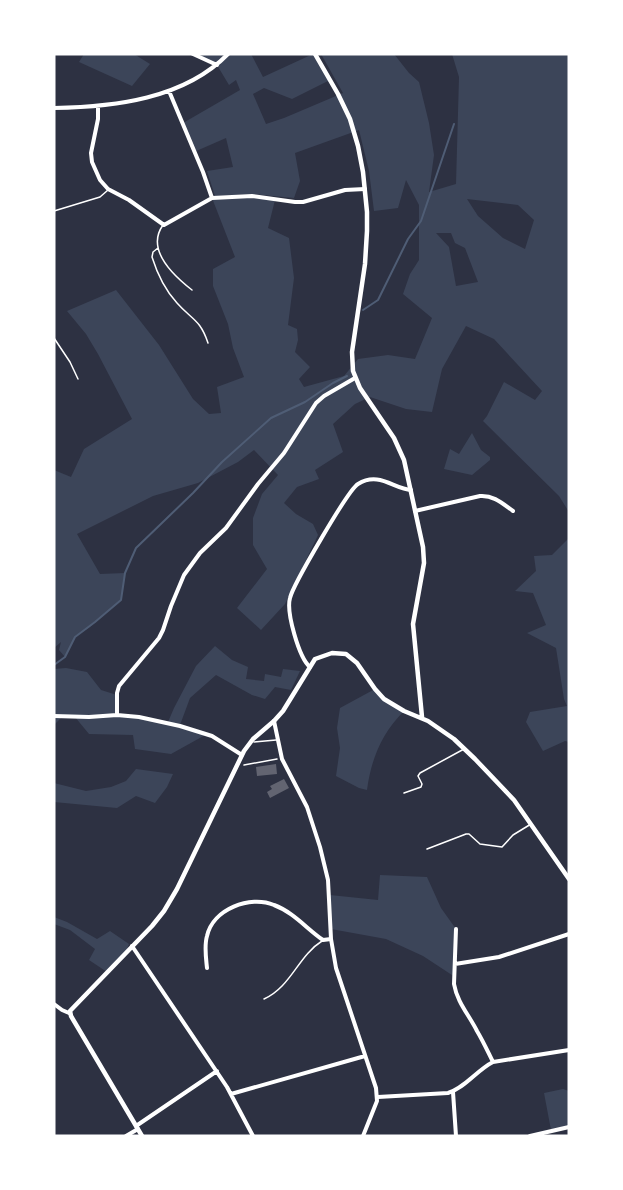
<svg xmlns="http://www.w3.org/2000/svg" width="623" height="1190" font-family="Helvetica,sans-serif">
<style>
.green{fill:#3c4559;fill-rule:evenodd}
.lines{fill:none;stroke-linecap:round;stroke-linejoin:round}
.stream{stroke:#4f5d75;stroke-width:2}
.building{fill:#626471}
.path{stroke:#fff;stroke-width:1.5}
.service{stroke:#fff;stroke-width:1.5}
.minor{stroke:#fff;stroke-width:4}
.tertiary{stroke:#fff;stroke-width:4.5}
</style>
<rect width="100%" height="100%" fill="#2d3142"/>
<path class="green" d="M84,54H134L150,64L132,86L79,62Z
M193,54H251L263,77L313,54L330,80L292,99L264,88L253,94L266,124L284,118L343,93L321,54H394L409,73L419,82L429,123L434,155L429,192L456,184L459,77L452,54H569V512L559,496L483,421L487,416L504,382L535,400L542,391L494,339L466,326L442,369L432,412L406,409L370,397L355,404L333,424L343,452L315,470L319,479L297,487L284,503L296,514L313,524L318,535L285,604L261,630L237,608L267,569L253,545V518L262,494L278,475L254,450L238,462L198,483L153,496L77,534L100,574L125,573L121,600L90,627L75,637L65,657L59,650L61,642L54,648V470L71,477L84,449L132,419L98,354L86,334L67,311L116,290L159,345L193,399L209,414L221,413L217,387L244,377L233,348L228,324L213,286V269L235,257L212,198L237,196L275,200L268,228L289,238L294,278L288,325L297,329L298,340L295,352L310,367L299,379L304,387L344,376L358,359L388,355L415,359L432,318L403,294L410,274L419,260V205L406,180L398,208L374,211L369,171L359,130L295,153L300,181L294,198L251,194L215,196L207,171L233,167L226,138L194,152L183,123L240,90L236,80L229,85L217,65ZM467,199L518,205L534,220L525,249L503,238L478,216ZM436,233H451L455,243L465,248L478,282L456,286L449,247Z
M472,433L481,450L490,457V460L472,475L444,469L450,449L459,454Z
M569,538V742L565,741L543,751L526,722L530,712L567,706L564,699L556,648L527,633L546,625L533,593L515,591L536,571L534,556L552,555Z
M215,646L232,660L248,667L246,679L264,681L265,674L281,677L283,669L300,671L291,690L275,687L265,699L252,695L216,675L190,698L180,725L168,722L174,708L196,666Z
M66,668L87,672L101,690L117,695V715L150,719L207,734L171,754L135,749L133,735L89,734L75,717H62L54,725V669Z
M375,689L404,711C382,733 371,759 367,790L359,788L336,776L340,748L337,728L340,708Z
M136,769L173,774L167,787L155,803L136,796L117,808L54,802V783L86,791L111,787L126,781Z
M380,875L427,877L441,908L456,929L455,977L423,956L386,939L331,929L330,895L378,900Z
M54,917L67,922L97,939L110,931L129,944L125,954L107,972L89,960L95,949L70,930L54,924Z
M563,1089L569,1091V1127L551,1130L544,1093Z"/>
<g class="lines">
<path class="stream" d="M363,310L378,300L408,239L421,221L454,124
M54,665L65,657L75,637L95,622L121,600L125,573L136,548L193,493L222,462L271,418L305,402L333,383L347,376"/>
</g>
<path class="building" d="M276,764L277,774L257,776L256,767Z
M284,779L289,788L270,798L267,792L272,789L270,786Z"/>
<g class="lines">
<path class="path" d="M244,765L277,759"/>
<path class="service" d="M54,211L100,197L108,190
M163,225C145,250 174,276 192,290
M158,248L153,252L152,257C157,273 165,290 177,303C192,320 200,319 208,343
M54,338L70,362L78,379
M254,742L276,740
M404,793L421,787L422,784L418,776L420,773L464,749
M427,849L466,834H469L480,844L502,847L513,835L531,824
M264,999C291,987 298,956 322,941"/>
<path class="minor" d="M193,54L217,65
M169,91L203,172L212,198
M98,107V119L91,153L92,162L100,180L108,189L129,200L164,225L212,198L252,196L295,202H303L345,190L365,189
M54,108C114,107 184,99 228,54
M415,511L480,496C494,495 503,504 513,511
M310,667C299,658 286,612 290,598C293,585 348,490 358,484C379,471 394,489 411,490
M117,715V693L119,686L159,638L163,630L171,606L184,575L200,553L226,528L258,484L284,453L316,403L324,396L355,378
M54,716L89,717L117,715L139,717L180,726L212,736L242,755
M274,721L282,759L307,807L320,847L328,880L331,939L336,968L376,1088L377,1101L363,1136
M456,929L454,984C457,1002 469,1015 477,1031C483,1041 488,1052 493,1062
M132,946L227,1087L253,1136
M455,964L499,957L569,934
M207,968C206,958 204,946 207,936C213,909 250,895 274,905C293,912 307,929 323,940L331,939
M54,1004L62,1010L69,1013
M453,1092L456,1136
M231,1094L365,1056
M378,1097L448,1093C465,1088 477,1070 493,1062L569,1050
M136,1126L217,1071
M126,1136L138,1129
M530,1136L569,1127"/>
<path class="tertiary" d="M315,54L338,94L350,119L358,146L363,172L367,212V231L365,264L352,352L353,371L360,388L394,438L404,460L423,547L424,563L413,624L422,717
M142,1136L71,1016L70,1011L152,926L164,911L177,889L244,751L253,739L274,721L283,711L315,659L332,653L346,654L357,663L375,689L384,699L404,711L428,721L454,739L475,759L514,800L569,879"/>
</g>
<rect width="623" height="1190" fill="none" stroke="#ffffff" stroke-width="111"/>
</svg>
